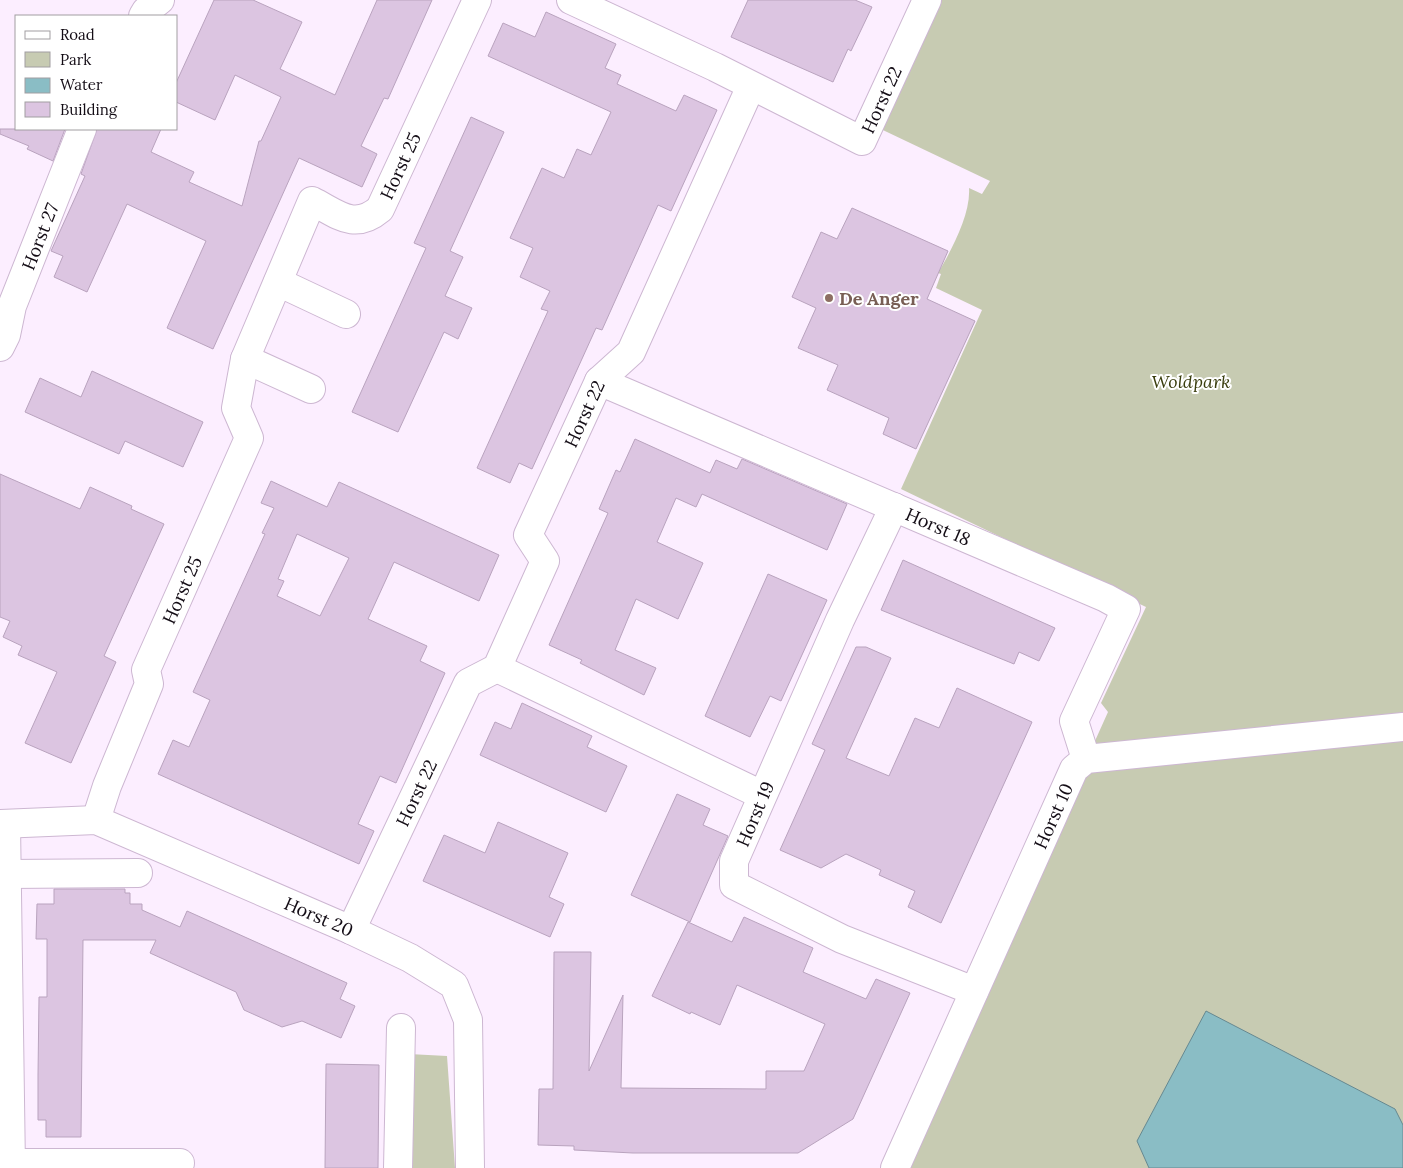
<svg xmlns="http://www.w3.org/2000/svg" width="1403" height="1168" font-family="Lora,serif">
<style>
.green{fill:#c7cbb2}
.water{fill:#8abdc5;stroke:#668890}
.building{fill:#dcc5e1;stroke:#b9a3be;fill-rule:evenodd}
.lines{fill:none;stroke-linecap:round;stroke-linejoin:round}
.street-casing{stroke:#cdb7d2;stroke-width:30}
.secondary-casing{stroke:#cdb7d2;stroke-width:30}
.street{stroke:#fff;stroke-width:28}
.secondary{stroke:#fff;stroke-width:28}
.education-dot{fill:#8d6e63;stroke:#fff;stroke-width:2}
.labels{text-anchor:middle;dominant-baseline:central;stroke-width:4;stroke-linejoin:round;paint-order:stroke}
.street-label{font-size:18px;fill:#130c15;stroke:#fff}
.education-label{font-size:18px;font-weight:bold;fill:#785e54;stroke:#fff;text-anchor:start}
.park-label{font-size:18px;font-style:italic;fill:#393d0d;stroke:#fff}
</style>
<rect width="100%" height="100%" fill="#fceeff"/>
<path class="green" d="M932,0H1403V1168H903L1108,712L1101,703L1146,607L901,489L982,310L936,288L941,274L938,273C951,251 971,214 969,188L982,194L990,181L866,122Z
M409,1054L447,1056L455,1168H410Z"/>
<path class="water" d="M1206,1011L1395,1109L1403,1125V1168H1149L1137,1141Z"/>
<path class="building" d="M214,0H253L302,22L280,69L335,95L377,0H432L388,99L384,98L361,146L377,154L362,187L299,158L213,349L167,328L206,241L127,204L87,292L54,277L63,256L51,251L85,176L81,174L97,129H161L151,152L194,172L189,182L242,206L259,141H261L281,97L235,75L215,120L176,102V83Z
M748,0H855L872,7L851,51L848,49L833,82L731,37Z
M546,12L616,44L605,68L621,75L617,84L676,111L684,95L717,110L671,211L658,205L602,330L596,328L532,469L519,463L510,483L477,468L548,311L541,309L550,291L520,277L533,248L510,238L542,168L564,178L577,149L591,155L611,112L488,56L503,23L535,37Z
M471,117L504,132L450,251L463,257L445,296L472,308L458,339L444,332L398,432L352,412L426,248L414,243Z
M0,129H65L53,161L27,149L29,146L0,134Z
M852,208L948,251L927,299L975,321L916,449L883,434L889,418L827,390L838,365L798,348L816,308L792,297L821,232L837,239Z
M92,371L203,422L183,467L125,441L119,454L25,412L40,378L81,397Z
M635,439L710,473L716,460L737,469L742,459L847,504L827,550L702,494L696,507L676,498L657,542L703,563L678,619L636,599L615,650L656,668L644,695L580,663L582,660L549,645L608,513L599,509L616,470L620,472Z
M0,474L80,509L90,487L132,506L131,509L164,524L104,656L116,662L71,763L25,743L57,672L18,655L22,646L3,637L10,621L0,617Z
M271,481L327,507L339,482L499,555L479,601L394,562L368,619L427,646L420,661L445,673L396,783L380,776L358,824L374,831L359,864L158,774L173,740L189,747L210,700L193,692L265,534L262,533L274,508L261,503ZM297,534L349,558L320,616L277,596L284,581L278,579Z
M903,560L1055,628L1039,661L1019,652L1014,664L881,610Z
M768,574L827,600L781,701L770,696L750,737L705,716Z
M856,647H866L891,658L846,758L889,776L915,718L939,728L957,688L1032,722L941,923L908,907L915,891L879,875L881,870L846,854L821,868L780,850L825,750L812,744Z
M522,703L592,736L587,747L627,766L606,812L480,755L495,722L511,729Z
M677,794L710,809L703,825L728,836L690,922L631,895Z
M498,822L568,853L549,897L564,904L550,937L423,881L444,835L485,853Z
M54,889H125V893H130V904H142V910L180,927L187,911L347,983L340,999L355,1006L341,1038L302,1021L282,1027L244,1010L236,992L150,953L156,940H83L81,1137H46V1120H38V1075L39,997H47V939H36L37,904H54Z
M744,917L813,948L803,972L866,999L876,979L910,993L853,1119L798,1153H633L574,1150V1146L538,1145L539,1089H553L554,952H591L589,1071L623,995L621,1088L766,1089V1071H804L825,1024L737,985L720,1025L691,1012L690,1014L652,996L688,922L732,942Z
M326,1064L379,1065L378,1168H325Z"/>
<g class="lines">
<g class="street-casing">
<g id="street">
<path id="s1" d="M571,0L715,67L862,141L927,0"/>
<path d="M143,16L146,11L160,0"/>
<path d="M278,282L346,314"/>
<path id="s2" d="M0,347L6,335L12,306L82,129"/>
<path d="M245,359L311,389"/>
<path id="s3" d="M599,381L1106,598L1126,609L1074,721L1086,759"/>
<path d="M894,507L840,620L734,861V885L842,939L974,991"/>
<path d="M497,668L762,795"/>
<path id="s4" d="M96,820L107,786L149,684L146,670L249,438L236,408L245,359L312,201C338,214 354,231 380,209L477,0"/>
<path d="M6,824L11,1168"/>
<path d="M7,874L138,873"/>
<path id="s5" d="M351,930L468,683L497,668L545,561L528,535L599,381L631,352L751,86"/>
<path d="M0,1163H180"/>
<path d="M398,1168L401,1028"/>
<path id="s6" d="M895,1168L1074,769L1086,759L1403,727"/>
</g>
</g>
<g class="secondary-casing">
<g id="secondary">
<path id="s7" d="M0,824L96,820L351,930L410,958L454,985L468,1020L470,1168"/>
</g>
</g>
<use href="#street" class="street"/>
<use href="#secondary" class="secondary"/>
</g>
<circle class="education-dot" cx="829" cy="298" r="5"/>
<g class="labels">
<g class="street-label">
<text stroke="none"><textPath href="#s1" startOffset="369">Horst 22</textPath></text>
<text stroke="none"><textPath href="#s4" startOffset="791">Horst 25</textPath></text>
<text stroke="none"><textPath href="#s2" startOffset="118">Horst 27</textPath></text>
<text stroke="none"><textPath href="#s5" startOffset="588">Horst 22</textPath></text>
<text stroke="none"><textPath href="#s3" startOffset="369">Horst 18</textPath></text>
<text stroke="none"><textPath href="#s4" startOffset="248">Horst 25</textPath></text>
<text stroke="none"><textPath href="#s5" startOffset="152">Horst 22</textPath></text>
<text transform="translate(755 814) rotate(-67)">Horst 19</text>
<text stroke="none"><textPath href="#s6" startOffset="386">Horst 10</textPath></text>
<text stroke="none"><textPath href="#s7" startOffset="339">Horst 20</textPath></text>
</g>
<g class="education-label">
<text x="839" y="298">De Anger</text>
</g>
<g class="park-label">
<text x="1191" y="381">Woldpark</text>
</g>
</g>
<rect x="15" y="15" width="162" height="115" fill="#ffffff" stroke="#a19ea1"/>
<rect x="25" y="31" width="25" height="8" fill="#ffffff" stroke="#a19ea1"/>
<text x="60" y="40" font-size="15" fill="#130c15">Road</text>
<rect x="25" y="52" width="25" height="15" fill="#c7cbb2" stroke="#a19ea1"/>
<text x="60" y="65" font-size="15" fill="#130c15">Park</text>
<rect x="25" y="78" width="25" height="15" fill="#8abdc5" stroke="#a19ea1"/>
<text x="60" y="90" font-size="15" fill="#130c15">Water</text>
<rect x="25" y="102" width="25" height="15" fill="#dcc5e1" stroke="#a19ea1"/>
<text x="60" y="115" font-size="15" fill="#130c15">Building</text>
</svg>
